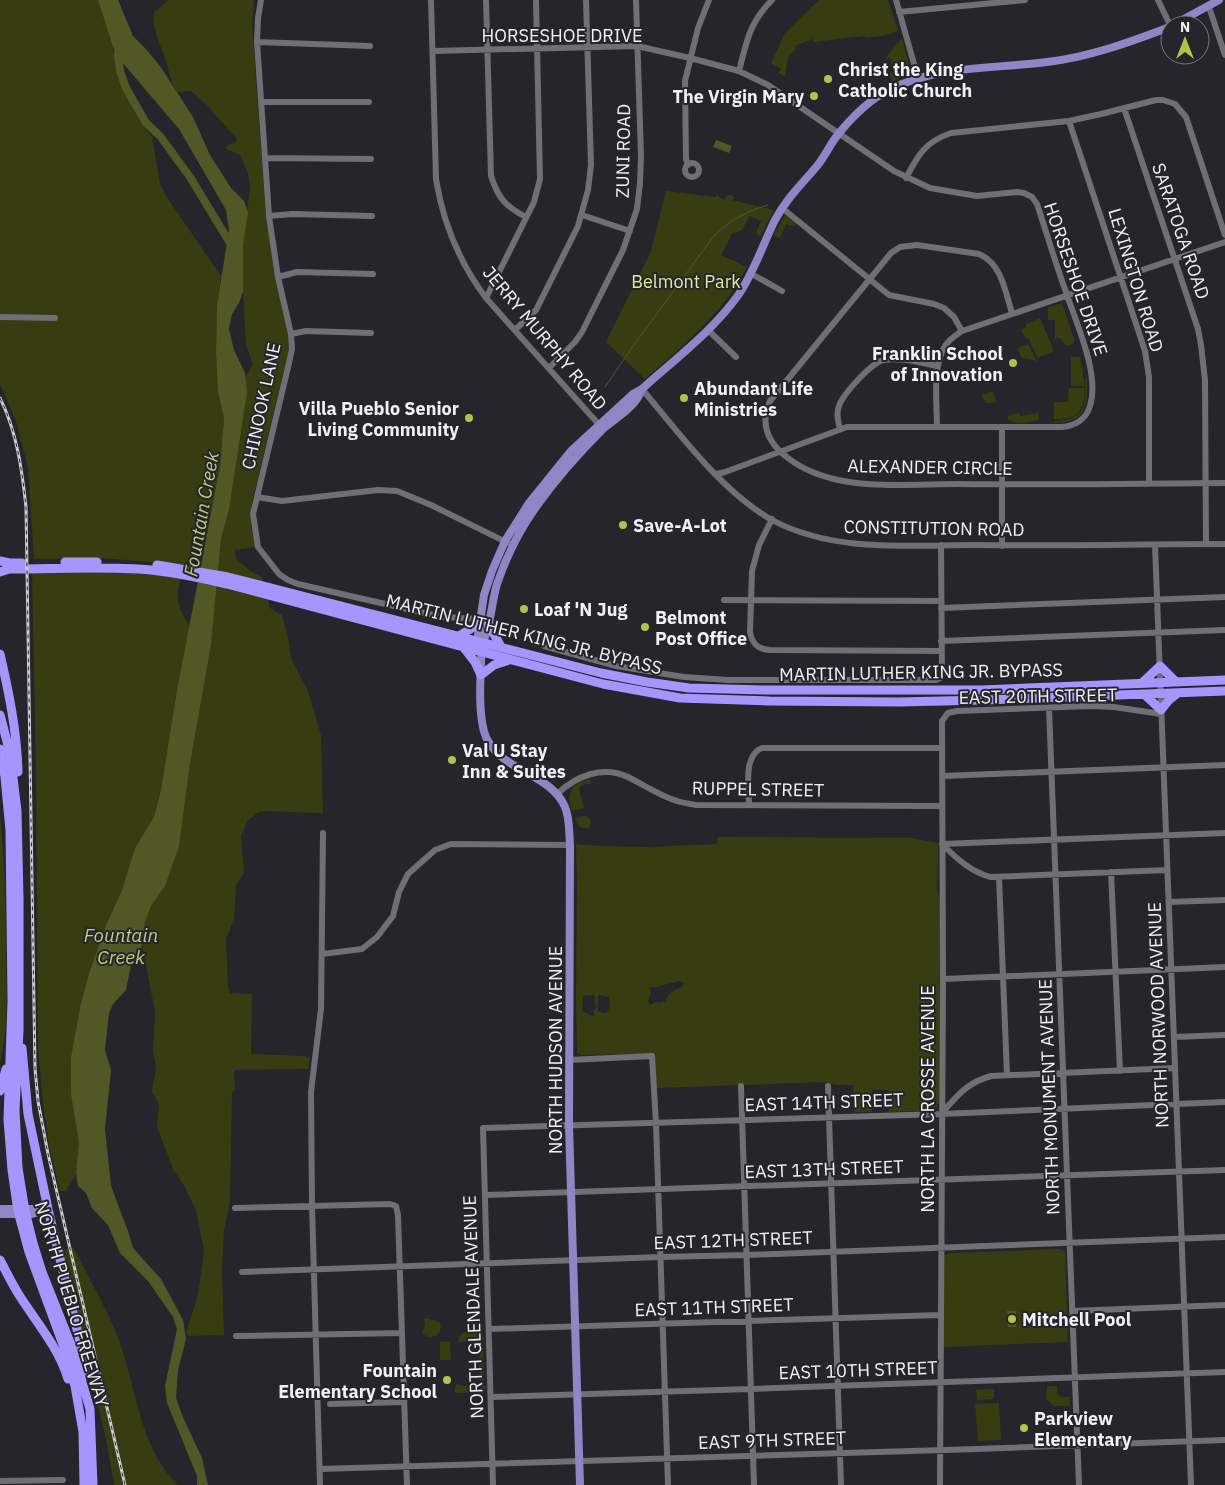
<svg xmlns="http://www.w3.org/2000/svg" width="1225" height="1485" font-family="'IBM Plex Sans',sans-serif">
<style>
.green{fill:#373d11;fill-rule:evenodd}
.water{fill:#515826}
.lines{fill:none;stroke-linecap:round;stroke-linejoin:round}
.stream{stroke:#515826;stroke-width:1}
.river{stroke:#515826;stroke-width:8}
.minor{stroke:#706f76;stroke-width:6}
.major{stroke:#9086c6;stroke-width:8}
.highway{stroke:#a595fc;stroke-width:9}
.rail-casing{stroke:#ccccd1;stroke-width:3}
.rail{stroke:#25252b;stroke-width:1;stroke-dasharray:4;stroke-linecap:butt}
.poi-dot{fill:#b3c24b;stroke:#25252b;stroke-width:2}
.labels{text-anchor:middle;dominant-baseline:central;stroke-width:4;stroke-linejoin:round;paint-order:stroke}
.street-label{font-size:18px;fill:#f1f1f5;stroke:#25252b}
.poi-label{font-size:18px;font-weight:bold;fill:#f1f1f5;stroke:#25252b;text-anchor:start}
.park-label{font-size:18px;fill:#dfeb9c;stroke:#25252b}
.water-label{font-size:19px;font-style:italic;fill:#bfcb7d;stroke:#25252b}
</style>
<rect width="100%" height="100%" fill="#25252b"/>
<path class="green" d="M0,0H98L113,47L116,71L141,123L152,137L160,184L168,199L221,276L217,305L216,353L218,392L224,418L220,467L214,503L204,546L197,548L186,565L102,558L34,559L28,468L16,421L0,384Z
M168,0H254L252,24L266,217L290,345L252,502L251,527L256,547L235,550L236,559L249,570L262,577L270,608L282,615L288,636L291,658L308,691L321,735L323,813L261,811L248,820L241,836L244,873L236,885L234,919L226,939L228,986L230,993L252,994L251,1054L303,1056L310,1058L308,1069L234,1070L235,1089L232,1093L230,1203L224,1230L222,1271L224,1335L189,1336L186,1333L198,1295L204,1250L196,1210L184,1185L174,1171L157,1127L159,1105L152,1091L156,1068L153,1051L155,1012L142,944L145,922L151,906L165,886L179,847L189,770L211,645L221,539L229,510L238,453L247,393L245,378L253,364L246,345L243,292V245L250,188L248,173L240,155L226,149V146L236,142L237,139L206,104L191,91L177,92C170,81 169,70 165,58C160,42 151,29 154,12L163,5Z
M819,0H888L898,31L882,36L866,38L864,36L814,42L812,39L795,46L796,49L788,57L785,77L779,73L781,69L771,63L785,33Z
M902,38L911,73L893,81L887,73L893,72L891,59L885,58Z
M666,191L715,197L718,195L720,198L724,199L728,195H732L734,198L732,200L774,210L760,237L756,233L761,221L750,216L742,230L732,234L721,255L747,267C724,313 683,345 645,379L606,342L651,251Z
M785,215L797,224L793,226L786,224L780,238L774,235Z
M1062,303L1075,341L1070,345H1066L1058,337L1055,339V320H1048V307Z
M1040,318L1054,351L1038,358L1028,338L1026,339L1021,330L1026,327V324Z
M1028,344L1037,362L1031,359L1022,358L1017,348Z
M1071,357H1080L1085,386H1071Z
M1085,377L1087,378C1088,406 1087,422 1054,423V421C1086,421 1087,403 1085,377Z
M1069,388H1085C1085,412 1077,420 1054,419V402H1068Z
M993,391L996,402L986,403L981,395Z
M1019,413L1020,416L1039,413V419C1030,424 1015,424 1007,419L1009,415Z
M105,571L151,574L181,579C174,597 179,611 190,626L177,690L161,790L154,817L135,848L122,890L107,923L89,973L80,1007L71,1057V1095L79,1142V1156L76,1174L66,1191H60L49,1146L42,1094L38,1046L36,771L32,573Z
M590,779L592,784H584L579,788L584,808L572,811C565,792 572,784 590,779Z
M0,815C5,863 6,912 6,960C7,995 8,1030 0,1063Z
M582,816C588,815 591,818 591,824L589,828H581L575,819Z
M718,837L911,838L938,843L937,891L940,900L939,1101L936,1110L889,1112L888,1090H872V1112H854L853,1085H836L824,1082L657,1088L654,1057L645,1054L581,1055L577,1053L576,996L577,882L576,844L595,846L652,847L717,844ZM679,981L684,983L683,987C674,989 667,994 665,1003L662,1001L660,1003L656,1002L650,1005L648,1001L651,993L650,987L652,988ZM594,995L596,1008L593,1011L595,1015L593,1016L582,1011L583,996ZM600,995L609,997L610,1003L608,1012L603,1013L598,1011V996Z
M74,1248C87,1275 103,1302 115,1330C136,1379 137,1446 178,1485H114L106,1439L61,1250Z
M1059,1249L1065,1251L1068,1342L943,1347V1256L949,1253Z
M426,1318L439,1322C443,1328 440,1332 436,1336L429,1337L422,1334L425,1324L424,1319Z
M464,1332H483L484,1380H480L479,1341L458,1342L459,1337Z
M440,1342H450L451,1360H440Z
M457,1384L463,1386L485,1385V1392L455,1393V1388Z
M1047,1386H1057V1393L1061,1397H1070V1406H1053L1051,1403L1046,1400Z
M994,1389V1399L977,1400L976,1390Z
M999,1403L1001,1440L978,1441L975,1404Z"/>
<path class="water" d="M98,0H118L133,36L145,48L160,66L193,117L210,155L231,188L244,201L248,212L243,245V292L239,303L232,314L229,329L234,350L245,373L247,393L229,510L221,539L211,645L189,770L179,847L165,886L151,906L145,922L141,950L138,960L131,965L126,990L113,1004L109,1013L105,1050L111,1070L105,1129L111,1186L128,1231L133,1248L161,1279L183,1320L186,1339L178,1370L176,1398L182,1415L202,1458L208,1485H197V1476L167,1403L165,1386L177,1329L173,1317L148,1281L120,1253L108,1225L92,1208L86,1193L78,1186L76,1174L79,1142L71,1095V1057L80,1007L89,973L107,923L122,890L135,848L154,817L161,790L177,690L220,467L224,418L218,392L216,353L217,305L229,230L226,210L179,129L122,62L113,47Z
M716,140L732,146L729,153L713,147Z
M1007,1311H1016V1327H1008Z"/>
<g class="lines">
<path class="stream" d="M605,387L631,349L713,237C728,221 747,211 768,205"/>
<path class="river" d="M119,47L118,55L120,71L126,88L146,123L160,136L190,177L233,248"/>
<path class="minor" d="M261,0L258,18L257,42L269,216L278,277L291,334L292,349L289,363L253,514L258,547L279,574L288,580L298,584L442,617L481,619
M431,0L436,179C443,223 459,262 486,298L602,428
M486,0L491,176C498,198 506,207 526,217
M896,0L918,78
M1158,0L1170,25
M1209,7L1225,55
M899,12L1025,0
M257,42L370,46
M433,51L637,46L690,58L739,71L768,85L894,171L930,188L977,196L1017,192L1024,193L1032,197L1037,204C1047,234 1056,265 1067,295C1077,325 1100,375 1090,406C1086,420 1074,426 1061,427H847L725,472L716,474
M739,71C747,41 749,23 772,0
M262,102H369
M1124,108L1198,329L1201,345L1205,380L1206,544
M1069,121L1145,351L1149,377V483
M265,158L371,159
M685 170a7 7 0 1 1 14 0a7 7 0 1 1-14 0Z
M688,165L686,159L685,81L698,28L709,0
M906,178C918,155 925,142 951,133L1069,121L1101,114L1156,100H1163L1175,104L1186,117L1225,235
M782,208L889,295L934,304L944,308L954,317L962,331
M582,215L630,231
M269,216L292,214L372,216
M750,273L782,291
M278,277L297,272L373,274
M486,298L534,202L540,179L536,0
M1012,313C1005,291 1002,264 979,254L917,245L900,247L891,253L770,401C750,445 802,472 838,480C874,488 922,484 959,484C1048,485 1137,484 1225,483
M0,317L55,318
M515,330L536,310L578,226L588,190L591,165L586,0
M708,330L736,357
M291,334L306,331L371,333
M549,368L575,342L582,332L623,250L637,209L640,183L641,156L636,0
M642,389C679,433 722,492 772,520C834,553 907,545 976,545C1059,546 1142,544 1225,544
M937,427C937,404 932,366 945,346C949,339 956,335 962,331L1225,242
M840,429C838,421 836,413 839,406C843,394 872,362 884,360C901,357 921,363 938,366
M257,497L282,501L378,490L397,491L431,505L512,545
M772,519L759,545L752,571L750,632C752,644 758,649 769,650L941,651
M1155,545L1191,1485
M1002,546V427
M724,600L941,601
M941,608L1225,597
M941,641L1225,630
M544,646L616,666L684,677L728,680H936L940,678L942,674L941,545
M1049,708L1079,1485
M942,776L1225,765
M557,794C576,776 603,765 628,777C644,785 660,796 677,801C683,803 690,804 696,805L942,806
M749,805C749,788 743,755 762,748H942
M942,844L1225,833
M942,844C957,859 970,871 990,877L1167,870
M1111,872L1120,1071
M999,877L1007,1075
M1169,902L1225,900
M322,954L362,949L377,937L393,916L399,892L408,874L435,850L451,844L570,845
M943,979L1225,967
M1174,1037L1225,1035
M569,1060L652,1056L656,1123L668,1485
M741,1086L754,1485
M828,1086L841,1485
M941,1114C957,1096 966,1083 991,1076L1175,1068
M485,1195L1225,1170
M235,1208L390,1204L396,1206L398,1215L407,1485
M242,1272L661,1257L747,1255L1225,1237
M1072,1311L1225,1305
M489,1329L940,1315
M236,1336L402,1333
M491,1397L751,1389L1225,1372
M330,1404L403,1402
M320,1469L977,1449L1225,1440
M0,1481L63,1480
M320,1485L312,1205L311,1092L321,1009L323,833
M493,1485L483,1128L941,1114L1225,1102
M940,1485L943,979L942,721L948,713L957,711L1092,706L1114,707L1161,714"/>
<path class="major" d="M1173,25L1219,0
M482,642C490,633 492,599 497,584C506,557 519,531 536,507C556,479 579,453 603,429C617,417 636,407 642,389
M0,1209H41
M0,1214H32L48,1209
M580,1485L569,1125L570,845C569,832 570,819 565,807C551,774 505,772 488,741C476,721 481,667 482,642L478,635L484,595L492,571L505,541L529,503L571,451L633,394L642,389C675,359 713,331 739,294C754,272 763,244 775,220C786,199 802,184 817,166C826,155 831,142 840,132C854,115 869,100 889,90C937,65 994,69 1047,62C1090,57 1130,42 1170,27"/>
<path class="highway" d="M0,561L10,563H22
M65,562H97
M157,565L228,577L601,673L647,682L689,688L764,690H981L1225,680
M0,572L9,569C56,569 104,566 151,570C177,573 202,578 227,584L603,684L680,698L769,701L899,702L985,700L1225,691
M488,623L501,647
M459,636L472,628L481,619
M464,648L475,662L481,675L494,665L509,660
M0,654C9,693 17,732 18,772
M1142,683L1160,666L1176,682
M1145,695L1161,710L1169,700L1178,693
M0,715L10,753L17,811L19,898V1030L15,1110L18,1168L25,1211L33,1243L42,1272L71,1345L90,1409L93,1485
M0,749L5,777L10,830L12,1001L8,1120L12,1170L18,1211L29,1252L65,1350L75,1386L83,1432L84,1485
M22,1048L28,1114L48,1209L81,1346L85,1375
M0,1091L6,1069
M0,1260C7,1273 13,1286 21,1298C38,1324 59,1349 68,1379"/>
<g class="rail-casing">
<path id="rail" d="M0,398C17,432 22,470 26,507L35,1068L38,1101L48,1154L125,1485"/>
</g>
<use href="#rail" class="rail"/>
</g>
<g class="poi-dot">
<circle cx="828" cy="79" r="5"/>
<circle cx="814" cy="96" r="5"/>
<circle cx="1013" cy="363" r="5"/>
<circle cx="684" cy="398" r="5"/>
<circle cx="469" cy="418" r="5"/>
<circle cx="623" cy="525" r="5"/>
<circle cx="524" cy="609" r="5"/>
<circle cx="645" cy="627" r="5"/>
<circle cx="452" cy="760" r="5"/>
<circle cx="1012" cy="1319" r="5"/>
<circle cx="447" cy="1380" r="5"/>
<circle cx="1024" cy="1428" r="5"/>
</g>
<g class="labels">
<g class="street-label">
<text x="562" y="35">HORSESHOE DRIVE</text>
<text transform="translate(623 151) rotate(-89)">ZUNI ROAD</text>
<text transform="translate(1181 231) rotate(71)">SARATOGA ROAD</text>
<text transform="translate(1076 279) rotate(71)">HORSESHOE DRIVE</text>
<text transform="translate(1136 280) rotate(73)">LEXINGTON ROAD</text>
<text transform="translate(545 338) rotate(50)">JERRY MURPHY ROAD</text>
<text transform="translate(261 406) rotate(-78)">CHINOOK LANE</text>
<text transform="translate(930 467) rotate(1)">ALEXANDER CIRCLE</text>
<text transform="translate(934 528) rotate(1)">CONSTITUTION ROAD</text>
<text transform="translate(524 634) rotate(14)">MARTIN LUTHER KING JR. BYPASS</text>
<text transform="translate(921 672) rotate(-1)">MARTIN LUTHER KING JR. BYPASS</text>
<text transform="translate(1038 696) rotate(-1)">EAST 20TH STREET</text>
<text transform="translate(758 789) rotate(1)">RUPPEL STREET</text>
<text transform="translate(1158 1015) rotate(-92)">NORTH NORWOOD AVENUE</text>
<text transform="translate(555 1050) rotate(-90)">NORTH HUDSON AVENUE</text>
<text transform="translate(1049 1097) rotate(-92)">NORTH MONUMENT AVENUE</text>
<text transform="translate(927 1099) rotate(-90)">NORTH LA CROSSE AVENUE</text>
<text transform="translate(824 1102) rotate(-2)">EAST 14TH STREET</text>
<text transform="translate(824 1169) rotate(-2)">EAST 13TH STREET</text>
<text transform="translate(733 1240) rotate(-2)">EAST 12TH STREET</text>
<text transform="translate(72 1304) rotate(73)">NORTH PUEBLO FREEWAY</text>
<text transform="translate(473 1307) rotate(-92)">NORTH GLENDALE AVENUE</text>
<text transform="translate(714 1307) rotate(-2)">EAST 11TH STREET</text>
<text transform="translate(858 1370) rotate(-2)">EAST 10TH STREET</text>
<text transform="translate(772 1440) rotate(-2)">EAST 9TH STREET</text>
</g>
<g class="poi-label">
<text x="838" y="69">Christ the King<tspan x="838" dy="21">Catholic Church</tspan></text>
<text x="804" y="96" text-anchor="end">The Virgin Mary</text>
<text x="1003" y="353" text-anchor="end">Franklin School<tspan x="1003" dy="21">of Innovation</tspan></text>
<text x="694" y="388">Abundant Life<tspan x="694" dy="21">Ministries</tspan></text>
<text x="459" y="408" text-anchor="end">Villa Pueblo Senior<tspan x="459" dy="21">Living Community</tspan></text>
<text x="633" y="525">Save-A-Lot</text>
<text x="534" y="609">Loaf 'N Jug</text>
<text x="655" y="617">Belmont<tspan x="655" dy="21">Post Office</tspan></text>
<text x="462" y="750">Val U Stay<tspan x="462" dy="21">Inn &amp; Suites</tspan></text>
<text x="1022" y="1319">Mitchell Pool</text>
<text x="437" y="1370" text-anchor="end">Fountain<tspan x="437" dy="21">Elementary School</tspan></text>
<text x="1034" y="1418">Parkview<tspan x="1034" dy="21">Elementary</tspan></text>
</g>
<g class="park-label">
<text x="686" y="281">Belmont Park</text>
</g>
<g class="water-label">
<text transform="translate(201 514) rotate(-80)">Fountain Creek</text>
<text x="121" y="935">Fountain<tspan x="121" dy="22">Creek</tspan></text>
</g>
</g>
<g transform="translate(1185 40)"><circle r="24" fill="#25252b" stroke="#77777c"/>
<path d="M0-4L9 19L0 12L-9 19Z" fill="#b3c24b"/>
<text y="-8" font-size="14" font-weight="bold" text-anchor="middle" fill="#f1f1f5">N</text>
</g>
</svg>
